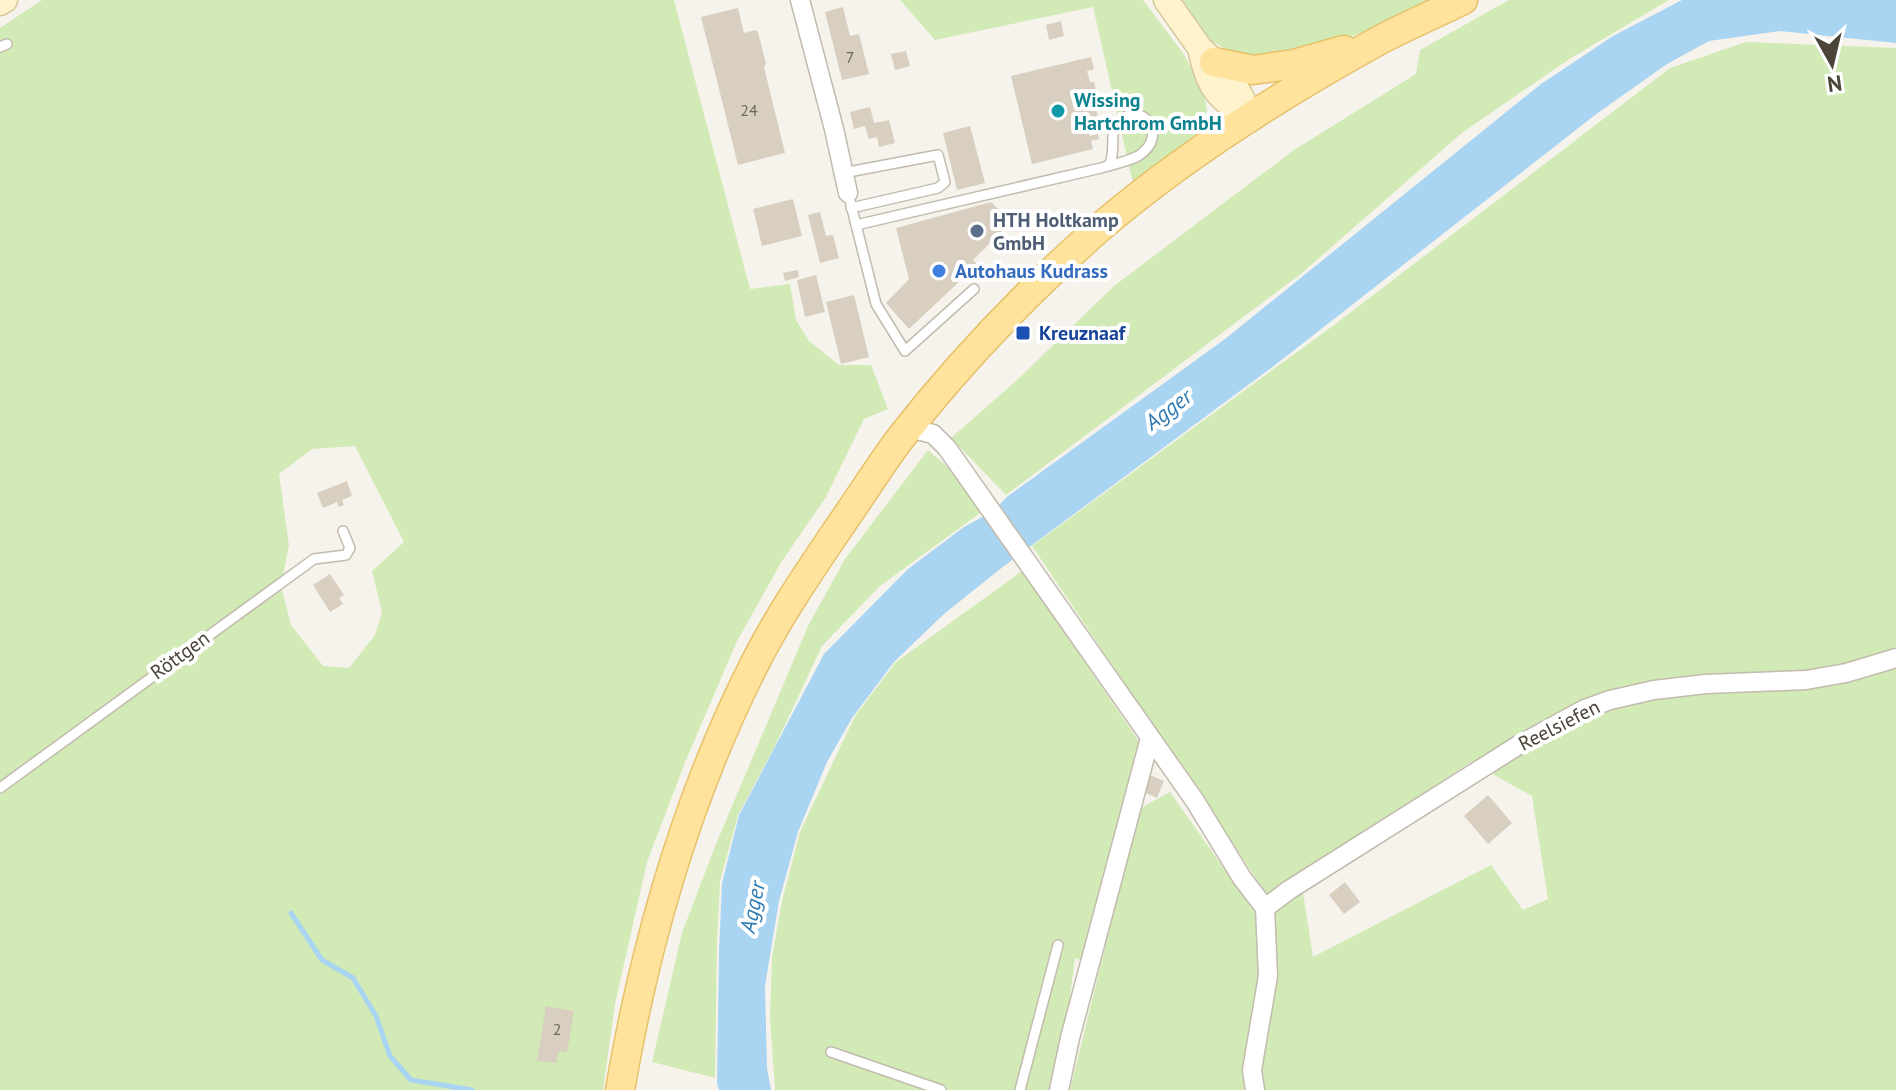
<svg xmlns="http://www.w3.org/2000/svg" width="1896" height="1090" font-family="'PT Sans',sans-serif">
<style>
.green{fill:#d2eab5;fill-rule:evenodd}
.water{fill:#a9d4f2}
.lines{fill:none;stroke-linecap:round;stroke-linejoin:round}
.stream{stroke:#a9d4f2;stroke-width:5}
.building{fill:#d8cfc1}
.lane-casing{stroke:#c2bbae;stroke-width:12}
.street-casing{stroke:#c2bbae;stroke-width:21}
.secondary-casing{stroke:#d6c79b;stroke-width:27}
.primary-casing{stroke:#e6c16a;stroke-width:31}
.lane{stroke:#fff;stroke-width:9}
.street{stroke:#fff;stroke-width:18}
.secondary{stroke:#fff3cd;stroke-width:24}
.primary{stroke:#ffe39c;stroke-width:28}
.culture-dot{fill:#0f9aa8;stroke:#fff;stroke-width:3}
.service-dot{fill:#5c6f8a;stroke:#fff;stroke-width:3}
.shop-dot{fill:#3f7fe0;stroke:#fff;stroke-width:3}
.transit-dot{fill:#1a4fb4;stroke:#fff;stroke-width:3}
.labels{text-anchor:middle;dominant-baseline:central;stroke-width:8;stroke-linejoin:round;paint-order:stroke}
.number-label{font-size:16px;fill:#6e675b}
.culture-label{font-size:20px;font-weight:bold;fill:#0d838f;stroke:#fff;text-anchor:start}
.service-label{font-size:20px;font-weight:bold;fill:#4e5e75;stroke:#fff;text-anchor:start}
.shop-label{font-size:20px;font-weight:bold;fill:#366cbe;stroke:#fff;text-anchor:start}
.transit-label{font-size:20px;font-weight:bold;fill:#164399;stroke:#fff;text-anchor:start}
.street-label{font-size:20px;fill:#4b4439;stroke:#fff}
.water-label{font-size:22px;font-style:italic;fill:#2e7ab2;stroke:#fff}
</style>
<rect width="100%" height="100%" fill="#f6f3ec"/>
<path class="green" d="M42,0H674L750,289L790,284L796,320L809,341L839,365H871L888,409L864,419L826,497L782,561L737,641L686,760L647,862L615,1004L603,1090H0V28ZM355,446L404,542L372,571L382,612L375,635L349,668L323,666L291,625L281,586L289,545L279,474L312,449Z
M900,0H1143L1183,53L1204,91L1207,112L1195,136L1133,183L1093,7L935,40Z
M1179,0H1441L1348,38L1269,62L1241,60L1202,34Z
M1509,0H1669L1571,58L1463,132L1302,273L1006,495L951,438L1016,381L1114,286L1294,150L1416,74L1420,50Z
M1746,42L1896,48V1090H1070L1139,809L1170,792L1256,914L1268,896L1032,546L1334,325L1670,68ZM1471,762L1532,796L1548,899L1523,910L1491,865L1313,957L1300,874Z
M928,450L950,469L980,513L880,586L822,646L775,746L738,815L720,881L717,940L715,1078L652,1062L682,933L714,849L808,626L845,559Z
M1022,571L1140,743L1086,962L1075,958L1058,1090H775L770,1017L772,957L782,901L800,832L855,716L896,662Z"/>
<path class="water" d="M1682,0H1896V43L1780,31L1709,41L1667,64L1595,115L1279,362L1004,566L944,614L894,662L852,718L827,762L798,832L779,901L765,986L767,1068L771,1090H719L717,1083L719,952L722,883L739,815L824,654L908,569L964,527L993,511L1008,496L1225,339L1541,84L1613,36Z"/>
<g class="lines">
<path class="stream" d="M291,913L322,960L353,978L376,1016L390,1056L411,1080L472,1090"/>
</g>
<path class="building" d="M843,7L850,36L859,34L869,74L842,80L825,12Z
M738,8L744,33L755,30L758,32L766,64L764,67L785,153L738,165L701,17Z
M1061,21L1064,36L1049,40L1046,25Z
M906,51L910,66L895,70L891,54Z
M1091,57L1094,69L1087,71L1090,82H1094L1099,101H1094L1099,121L1087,124L1090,136L1098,134L1099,139L1091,141L1093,149L1032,164L1011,76Z
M870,107L874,123L889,120L895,143L879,147L877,137L869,139L865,126L854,129L850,112Z
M970,126L985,183L957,190L943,133Z
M793,199L802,236L762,246L753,209Z
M991,202L1011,222L973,260L978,264L909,329L886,303L909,279L896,228Z
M820,212L826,236L833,235L839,258L820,263L808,215Z
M798,270L799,277L785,281L783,273Z
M816,275L825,312L805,317L797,280Z
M854,295L869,357L841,364L826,302Z
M347,481L352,496L342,500L344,505L339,507L337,502L323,508L317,493Z
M330,574L344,595L339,598L343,604L330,612L313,585Z
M1150,775L1164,781L1157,798L1142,791Z
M1488,795L1512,823L1488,844L1464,816Z
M1345,882L1360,902L1344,914L1329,895Z
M546,1006L574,1011L567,1053L559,1051L556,1063L537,1061Z"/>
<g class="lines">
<g class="lane-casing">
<path id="lane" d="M0,47L7,44
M843,173L938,155L945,182L938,188L851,208
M848,193L876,304L905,351L974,289
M856,225L1101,168C1113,164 1127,162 1138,156C1172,135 1139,97 1118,123C1108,135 1117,150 1109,166
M0,788L314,559L346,555L350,548L343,531
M831,1052L941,1090
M1020,1090L1058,945"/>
</g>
<g class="street-casing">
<path id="street" d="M800,0L834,129L848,193
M909,428L933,434L947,448L1195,801L1242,878L1265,908L1268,976L1252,1070L1255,1090
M1265,908L1289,890L1517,746L1585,709L1610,700L1654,690L1706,684L1806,680L1846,673L1896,658
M1059,1090L1070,1038L1150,738"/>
</g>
<g class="secondary-casing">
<path id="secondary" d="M1166,0L1200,48L1231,78L1242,98L1249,118
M0,3L5,0
M1200,48C1208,87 1216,97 1249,118"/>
</g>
<g class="primary-casing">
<path id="primary" d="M1214,62L1253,70L1294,64L1344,50
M620,1090C645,944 687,797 754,665C779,615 811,569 842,523C861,496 879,467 899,440C958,364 1025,294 1097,230C1179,159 1282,94 1378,41C1406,26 1435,14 1463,0"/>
</g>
<use href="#lane" class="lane"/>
<use href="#street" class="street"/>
<use href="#secondary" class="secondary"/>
<use href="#primary" class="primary"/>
</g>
<circle class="culture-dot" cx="1058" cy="111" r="8"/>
<circle class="service-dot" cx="977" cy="231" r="8"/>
<circle class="shop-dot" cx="939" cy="271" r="8"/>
<rect class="transit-dot" x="1015" y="325" width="16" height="16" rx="4"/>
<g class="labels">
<g class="number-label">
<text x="850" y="57">7</text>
<text x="749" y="110">24</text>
<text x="557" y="1029">2</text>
</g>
<g class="culture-label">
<text x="1074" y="100">Wissing<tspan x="1074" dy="23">Hartchrom GmbH</tspan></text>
</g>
<g class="service-label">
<text x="993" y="220">HTH Holtkamp<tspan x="993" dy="23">GmbH</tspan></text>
</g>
<g class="shop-label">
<text x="955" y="271">Autohaus Kudrass</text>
</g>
<g class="transit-label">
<text x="1039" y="333">Kreuznaaf</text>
</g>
<g class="street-label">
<text transform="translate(180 655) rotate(-36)">Röttgen</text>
<text transform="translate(1559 725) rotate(-27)">Reelsiefen</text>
</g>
<g class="water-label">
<text transform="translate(1168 409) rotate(-37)">Agger</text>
<text transform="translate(752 907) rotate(-78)">Agger</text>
</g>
</g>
<g transform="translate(1832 64) rotate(172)" stroke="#ffffff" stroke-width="6" paint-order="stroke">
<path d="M0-6L14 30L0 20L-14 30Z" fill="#4b4439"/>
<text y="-12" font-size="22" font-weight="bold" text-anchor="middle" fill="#4b4439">N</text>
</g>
</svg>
